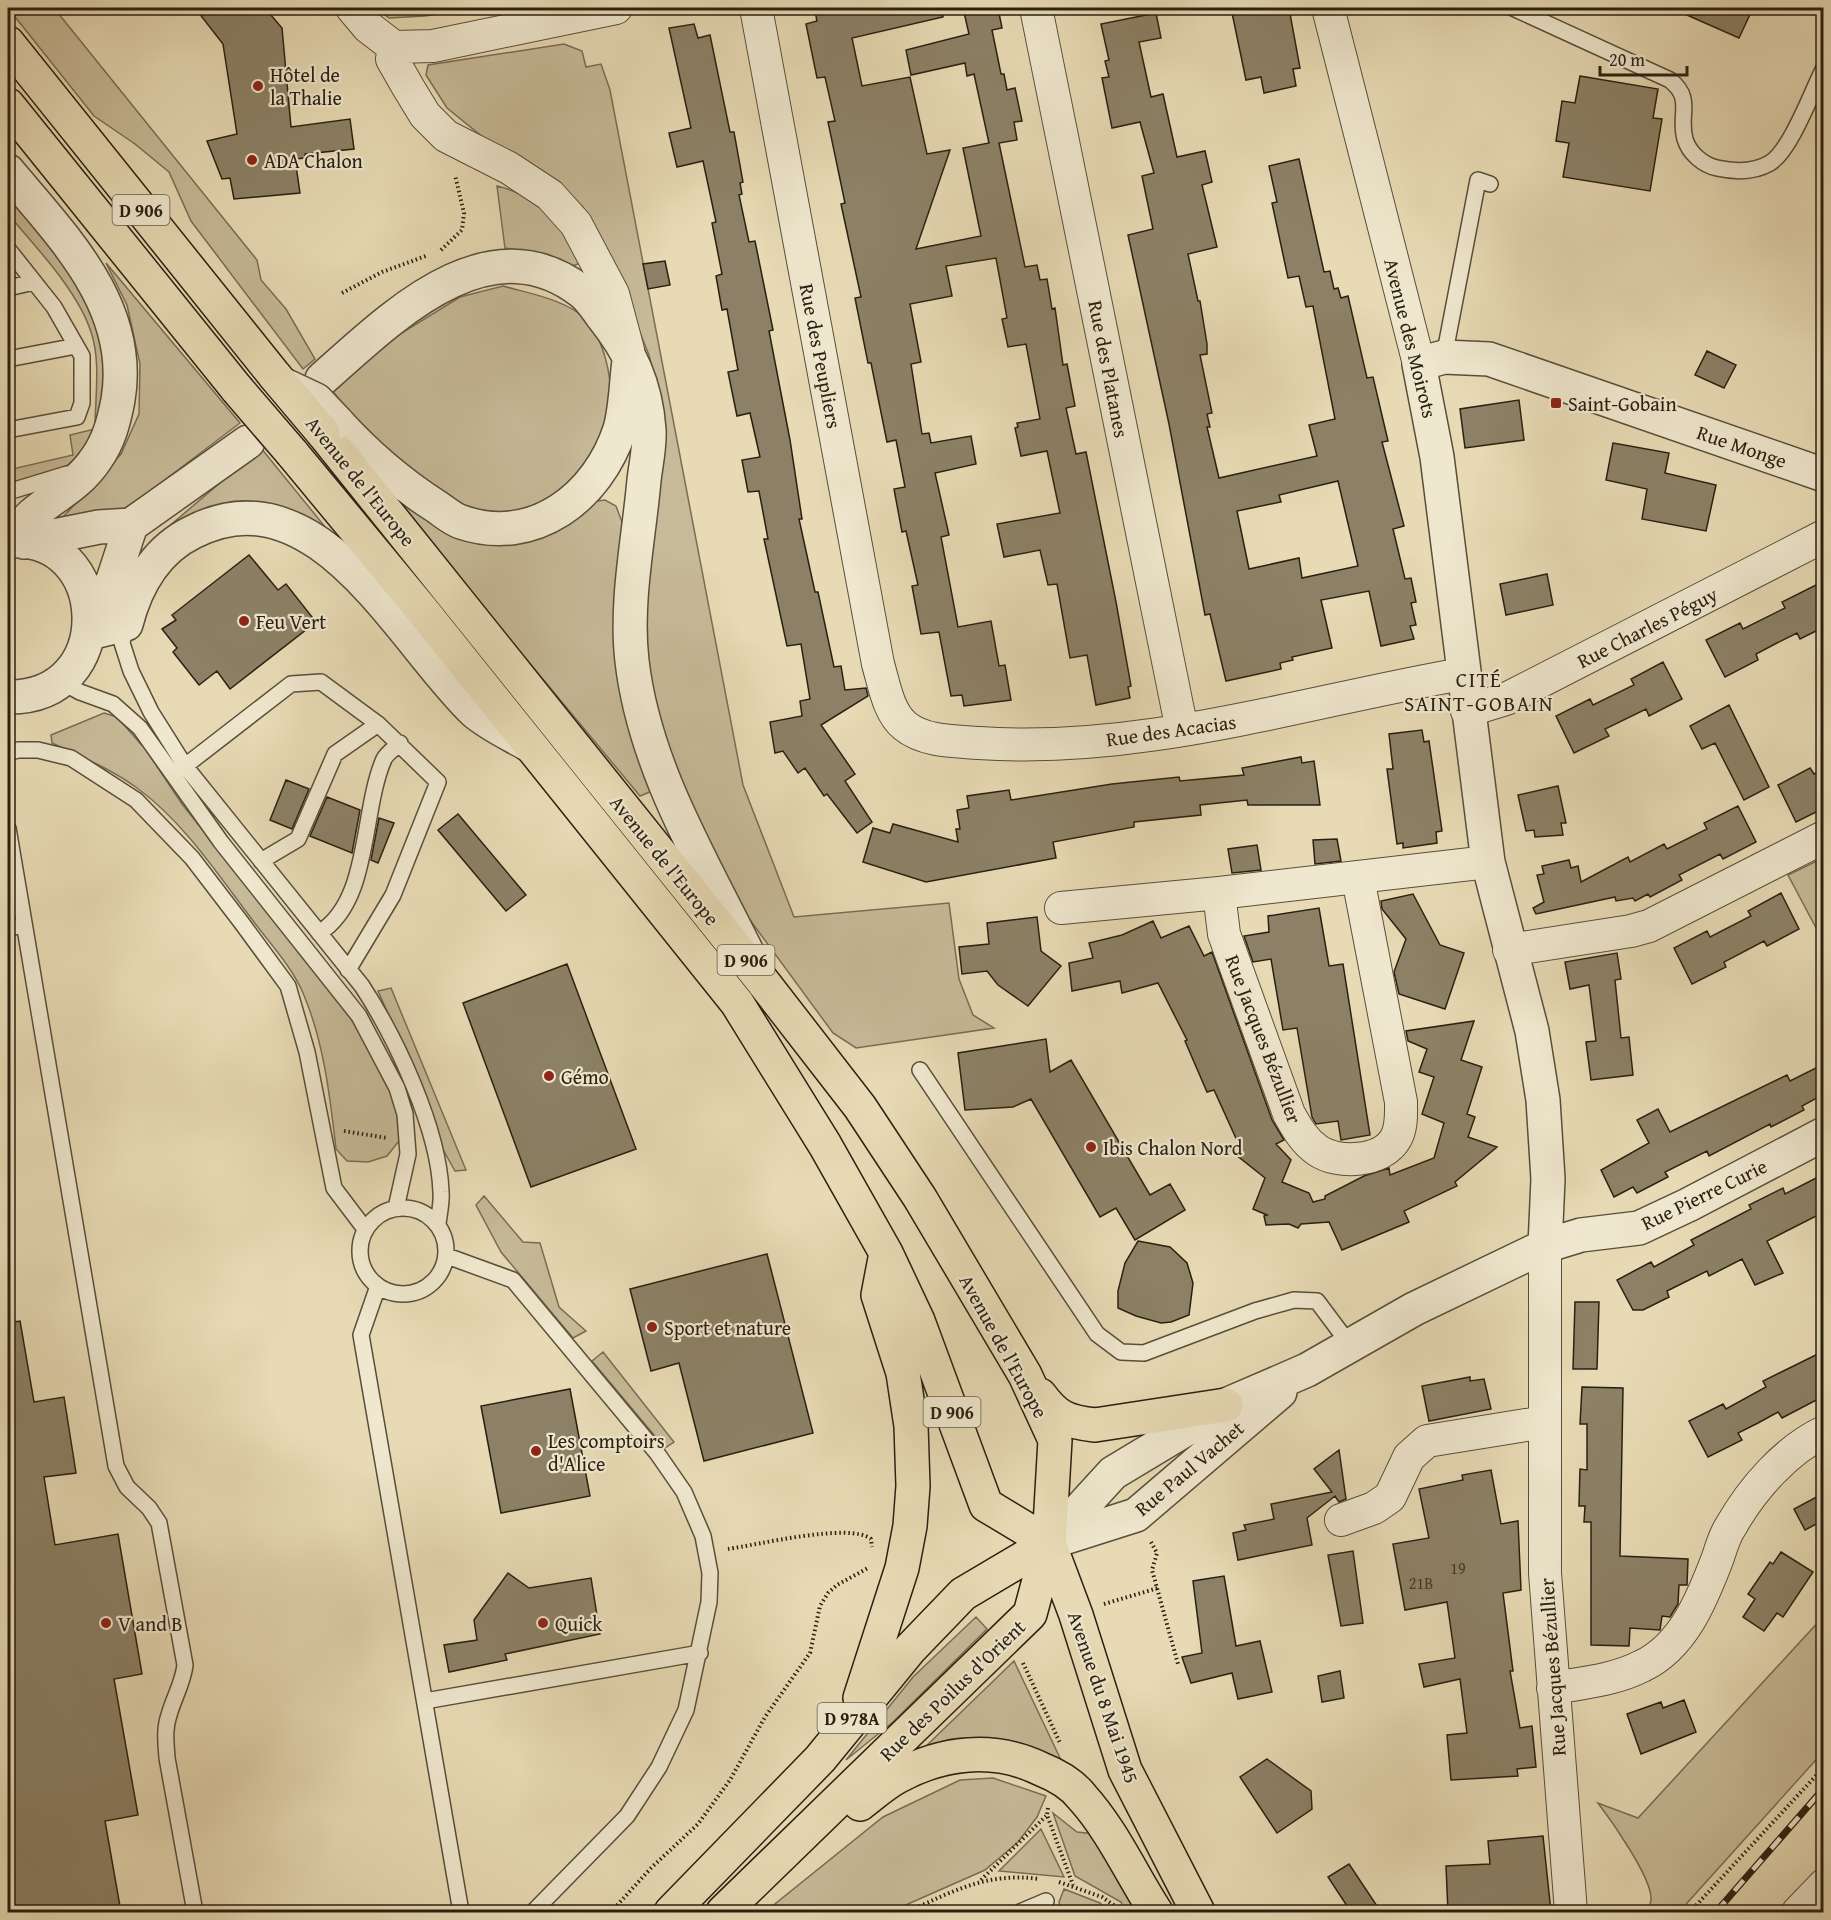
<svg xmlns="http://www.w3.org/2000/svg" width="1831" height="1920" font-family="'Gentium Book Plus',serif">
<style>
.green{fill:#c7ba98;stroke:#786d55;stroke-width:1.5}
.building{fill:#8c8166;stroke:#2a2012;stroke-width:1.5;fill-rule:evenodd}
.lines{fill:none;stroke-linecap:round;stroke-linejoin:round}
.service-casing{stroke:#594e3a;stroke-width:18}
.minor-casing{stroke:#594e3a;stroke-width:34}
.tertiary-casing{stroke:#594e3a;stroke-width:36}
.primary-casing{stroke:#2a2012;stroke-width:36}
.path{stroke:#2a2012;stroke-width:4;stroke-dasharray:1.5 3;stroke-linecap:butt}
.service{stroke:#efe7ce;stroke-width:15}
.minor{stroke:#efe7ce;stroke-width:32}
.tertiary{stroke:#efe7ce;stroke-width:33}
.primary{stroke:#e7dab4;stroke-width:33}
.rail-casing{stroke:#2a2012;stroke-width:7}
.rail{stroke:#efe7ce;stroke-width:4.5;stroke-dasharray:14;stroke-linecap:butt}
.tertiary-bridge-casing{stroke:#594e3a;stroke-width:36;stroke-linecap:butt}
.primary-bridge-casing{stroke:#2a2012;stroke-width:36;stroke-linecap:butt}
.tertiary-bridge{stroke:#efe7ce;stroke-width:33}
.primary-bridge{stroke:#e7dab4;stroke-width:33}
.poi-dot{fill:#8f2418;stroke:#efe7ce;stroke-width:2}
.labels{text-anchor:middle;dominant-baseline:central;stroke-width:4.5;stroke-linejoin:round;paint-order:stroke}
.number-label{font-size:16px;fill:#423827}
.shield{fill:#efe7ce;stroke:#655c4a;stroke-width:1.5}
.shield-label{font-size:18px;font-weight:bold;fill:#2a2012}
.poi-label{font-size:20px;fill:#2a2012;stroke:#efe7ce;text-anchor:start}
.street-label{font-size:20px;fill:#2a2012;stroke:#efe7ce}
.neighbourhood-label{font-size:21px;letter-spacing:1.5px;fill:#2a2012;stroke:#efe7ce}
</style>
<rect width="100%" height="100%" fill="#e7dab4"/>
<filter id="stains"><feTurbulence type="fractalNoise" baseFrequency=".00333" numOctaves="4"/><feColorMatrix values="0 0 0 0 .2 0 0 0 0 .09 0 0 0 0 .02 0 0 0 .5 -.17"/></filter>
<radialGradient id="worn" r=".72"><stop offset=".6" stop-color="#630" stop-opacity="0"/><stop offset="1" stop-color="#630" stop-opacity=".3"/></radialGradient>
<path class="green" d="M8,8H54L257,260L261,280L286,309L315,359L303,369L191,221L169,172L135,144L94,116Z
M376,8H375H479L425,16L389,18Z
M564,44L582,51L586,67L601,64L610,90L743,785L794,917L949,903L959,979L973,1015L994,1028L856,1048L833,1033L723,883L658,741L642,634L657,390L649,355L607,252L583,207L543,171L494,146L447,108L426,75L428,65Z
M8,181L80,271L105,334L106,411L81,452L68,465L47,475L8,486V470L73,455L70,435L95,429C95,398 101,361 91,332C78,291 35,246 8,214Z
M497,186C541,197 563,222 583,262L570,267L540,253L505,248Z
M106,263L240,423L141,498L109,518H62L121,454L139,414L140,364L127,305Z
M503,286C528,293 556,298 577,312C613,337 621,419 598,454C585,473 563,490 547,507L490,513L434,495L387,459L331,389L400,334L460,297Z
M261,448L330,533L294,516L158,544L154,539Z
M385,489L485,538L591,502L605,500L616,506L625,530L652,791L640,796Z
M104,713L117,717L146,750L182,804L345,1009L366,1043L394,1099L402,1123L399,1141L387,1156L368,1162L347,1161L336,1149C330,1097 324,1042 303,993C292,967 271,945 254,922C219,876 184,822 137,788C111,769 82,757 52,743L51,735Z
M1823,858V941L1788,875Z
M391,988L466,1170L455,1171L441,1146L408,1058L378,991Z
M484,1196L523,1242L540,1243L559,1307L586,1331L573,1338L501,1252L476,1205Z
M603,1352L674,1442L665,1448L592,1361Z
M976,1617L987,1629L893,1722L846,1760L913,1677Z
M1823,1617V1752L1679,1912H1646C1648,1909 1651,1903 1651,1899C1652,1878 1611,1820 1598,1803L1638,1818Z
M1014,1661L1061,1760C1029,1744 987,1735 951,1739C941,1741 930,1747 921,1751Z
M993,1778L1046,1796L1037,1817L1018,1842L985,1870L890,1912H765L883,1817L960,1780Z
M1053,1813L1077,1832L1096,1834L1144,1912H1126L1121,1902L1075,1876Z
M1041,1829L1064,1877L999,1871Z
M1064,1889L1100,1903L1109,1912H1062L1059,1902Z"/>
<path class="building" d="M195,8H265L282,28L291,127L350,119L354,149L305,154V158L295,159L300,193L234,199L230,178L222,179L207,141L237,134L223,44Z
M831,8H942L943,17L852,38L862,86L910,77L927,154L950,150L916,249L981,236L963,148L989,143L974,74L967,76L965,63L911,75L906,50L969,34L963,8H998L1002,28L992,30L1001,74H1004L1007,90L1015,88L1022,121L1014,122L1017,140L999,143L1025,267L1037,265L1040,280L1047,279L1052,309L1055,308L1063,365L1067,364L1075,406L1066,408L1076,454L1086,452L1116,602L1131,686L1128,687L1130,698L1096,705L1087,655L1070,658L1057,584L1048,585L1040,550L1004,557L997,524L1060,513L1047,451L1021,456L1015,428L1018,427L1017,423L1040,419L1026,344L1008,347L1002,319L1007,318L996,258L946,266L952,296L910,304L921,362L911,364L922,434L929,433L931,443L971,436L976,464L935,473L949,535L941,537L958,627L991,621L999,666L1005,665L1011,700L964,706L962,695L951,696L939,632L921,634L912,586L918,585L906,531L902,532L894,489L905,487L896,440L887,442L871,363H868L855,298L861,297L841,204L845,203L828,122L835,121L825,77L817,78L806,24L817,21L815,11Z
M1231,8H1289L1300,68L1293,69L1296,86L1264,93L1261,77L1246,80Z
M1671,8H1753L1739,38Z
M1156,13L1161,38L1139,42L1151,97L1163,94L1177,157L1205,151L1212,182L1202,185L1217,247L1188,254L1198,301H1200L1207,344V354L1200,355L1212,413L1207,414L1210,427H1207L1219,478L1317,456L1309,425L1335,419L1313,306L1306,307L1299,276L1288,278L1272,203L1277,202L1269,166L1299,159L1324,272L1330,271L1334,289L1338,288L1341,298L1348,296L1367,378L1373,377L1388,441L1382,442L1404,526L1393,529L1405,579L1411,578L1416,602L1411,603L1416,625L1410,626L1414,639L1381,646L1369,591L1321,600L1332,648L1292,657L1293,660L1280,663L1281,669L1226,681L1210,614L1205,615L1169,424L1128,235L1153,229L1142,176L1154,173L1140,122L1112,128L1102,78L1109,77L1105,61L1109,60L1101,24ZM1338,481L1358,566L1302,578L1299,558L1249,569L1237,511L1281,502L1279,495Z
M694,24L698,38L710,35L730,132H734L743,182L740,183L742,194L739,195L749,242L755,241L773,330L769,331L790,440L802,519H799L815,592H818L834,667L841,666L845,690L866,688L868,696L821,725L855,774L845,781L872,822L857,833L827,794L824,796L805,768L798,773L783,751L775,753L770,722L802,716L800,701L810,699L801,644L787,646L764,539H768L759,491L748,492L742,460L760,457L750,413L737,416L728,372L738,370L727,309L722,310L716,276L722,274L712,223L716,222L703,161L677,167L669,133L691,128L669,28Z
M1580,76L1658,89L1653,118L1662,119L1650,191L1563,177L1569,143L1556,141L1562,101L1575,103Z
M665,261L670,285L648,289L643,264Z
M1707,351L1736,365L1724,388L1695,375Z
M1519,400L1524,440L1465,448L1460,409Z
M1613,443L1669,453L1665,473L1716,485L1706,531L1642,519L1647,489L1606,480Z
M249,555L278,590L286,584L316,622L230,689L217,671L199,685L173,652L177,648L162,629L176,620L172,615Z
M1547,574L1553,605L1506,615L1500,584Z
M1824,581V627L1800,639L1797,633L1775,644L1756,654L1758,660L1725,677L1706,640L1740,623L1743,629L1785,608L1782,602Z
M1663,662L1682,699L1649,716L1646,709L1605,729L1609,736L1574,753L1556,716L1590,699L1593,705L1634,685L1631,679Z
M1729,705L1769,787L1744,800L1715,743L1702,749L1690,726Z
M1422,730L1424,742L1429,741L1442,831L1436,832L1437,843L1403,848V843L1397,844L1387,769H1393L1389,734Z
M1301,757L1302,763L1314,761L1320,805H1248L1247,800L1200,805L1201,815L1134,822V827L1053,842L1056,858L926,882L863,862L873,828L890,833L893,824L958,842L956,829H960L957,810L969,808L967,796L1009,790L1011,800L1112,784L1179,777L1180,781L1244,775L1242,768Z
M1810,768L1814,774L1824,769V808L1796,822L1778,785Z
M286,780L309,789L292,829L270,820Z
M1558,786L1566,823H1561L1563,835L1535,837L1534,830L1526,831L1518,795Z
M327,797L360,810L352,853L310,836Z
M1738,806L1756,842L1723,859L1720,854L1679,875L1682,880L1650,897L1648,894L1635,901L1633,898L1616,901L1615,897L1536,914L1533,908L1544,902L1537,875L1544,874L1542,866L1569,860L1571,868L1578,866L1581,882L1628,857L1630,862L1664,844L1667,849L1707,829L1704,823Z
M458,814L526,895L506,911L438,830Z
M379,818L394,823L378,863L371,860Z
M1337,839L1341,861L1315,864L1313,840Z
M1257,845L1261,870L1232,873L1228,849Z
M1781,893L1799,929L1767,946L1764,941L1724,962L1726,967L1692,984L1674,948L1707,931L1710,937L1751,916L1748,911Z
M1413,894L1440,945L1464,953L1445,1009L1399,994L1394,972L1406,939L1382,909L1381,901Z
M1319,908L1329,966L1343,964L1370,1135L1341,1140L1338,1121L1316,1124L1312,1117L1297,1028L1283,1030L1271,959L1253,962L1244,936L1269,932L1268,916Z
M1037,917L1041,951L1061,966L1028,1006L998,985L987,971L962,974L959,947L989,944L987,923Z
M1153,921L1161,938L1189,926L1204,956L1212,952L1272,1120L1284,1140L1276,1144L1291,1160L1282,1182L1309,1193L1313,1202L1325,1199V1196L1364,1176L1389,1168L1390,1175L1434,1158L1444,1123L1422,1114L1434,1077L1419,1072L1427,1049L1408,1041L1406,1031L1474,1021L1461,1060L1482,1067L1467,1114L1475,1117L1468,1137L1497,1147L1455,1182L1457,1186L1404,1211L1409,1222L1342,1250L1329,1222L1301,1224L1298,1228L1289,1224L1266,1225L1264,1216L1267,1215L1253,1209L1265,1178L1230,1150L1239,1145L1214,1090L1207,1092L1185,1041L1187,1040L1158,983L1122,993L1120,981L1072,991L1069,963L1093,958L1089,943L1122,935Z
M1617,953L1621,979L1615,980L1621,1038L1629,1037L1633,1075L1591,1080L1586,1042L1596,1041L1589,985L1570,989L1565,962Z
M567,964L636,1149L531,1187L463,1003Z
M1046,1039L1050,1072L1071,1060L1150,1195L1170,1184L1185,1210L1135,1240L1116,1208L1100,1217L1031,1099L1013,1107L965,1110L958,1053Z
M1824,1064V1094L1802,1106L1804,1110L1771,1127L1770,1124L1709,1156L1707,1151L1665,1172L1668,1177L1637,1193L1633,1187L1614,1197L1601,1170L1649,1143L1637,1120L1658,1109L1670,1132L1787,1075L1790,1081Z
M1824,1174V1212L1767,1241L1783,1273L1755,1285L1742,1259L1709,1276L1707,1271L1667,1291L1669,1297L1643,1310H1633L1617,1280L1651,1262L1654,1267L1694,1245L1691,1240L1751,1209L1749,1205L1783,1188L1785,1194Z
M1138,1241L1170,1247L1187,1263L1193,1283L1189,1315L1171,1322L1161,1323L1136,1316L1118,1308V1291L1125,1263Z
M767,1254L813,1433L704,1461L679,1363L651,1371L630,1289Z
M1575,1302H1599L1597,1369H1573Z
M20,1321L34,1402L64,1397L76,1473L44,1477L55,1545L118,1534L142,1674L114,1679L138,1815L105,1821L121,1912H8V1323Z
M1824,1351V1396L1782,1418L1778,1412L1758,1423L1738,1433L1742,1440L1708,1457L1689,1421L1723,1404L1726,1409L1766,1387L1763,1381Z
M1470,1377V1381L1484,1379L1491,1409L1429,1421L1422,1386Z
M1582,1387L1623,1388L1620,1556L1688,1559L1687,1585H1679L1678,1604L1670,1617L1662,1616L1660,1630L1630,1628L1629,1646L1591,1645V1522H1584L1585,1506H1579L1580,1469L1587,1470V1424H1580Z
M570,1389L590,1496L501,1513L481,1406Z
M1339,1450L1346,1499L1339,1502L1335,1496L1307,1518L1312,1545L1238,1560L1233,1533L1246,1530L1244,1525L1274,1519L1271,1504L1332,1492L1314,1469Z
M1491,1470L1501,1524L1518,1521L1521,1590L1503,1593L1513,1671H1510L1520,1728L1532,1726L1536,1767L1517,1769L1518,1776L1451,1780L1447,1735L1467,1733L1460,1679L1424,1687L1419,1664L1455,1658L1447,1602L1405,1610L1393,1544L1429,1538L1419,1489L1463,1480L1462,1475Z
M1824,1493V1520L1805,1530L1794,1509Z
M1353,1551L1363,1623L1341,1626L1328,1555Z
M1781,1552L1813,1572L1783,1617L1777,1613L1764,1631L1743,1617L1755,1599L1748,1594L1770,1562L1773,1564Z
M508,1573L529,1588L591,1578L600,1634L505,1654L507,1660L449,1672L444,1645L477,1640L474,1620Z
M1224,1576L1236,1646L1260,1641L1272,1692L1238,1699L1232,1673L1191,1683L1182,1657L1202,1653L1193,1581Z
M1340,1671L1344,1698L1322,1702L1318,1676Z
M1684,1700L1696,1732L1641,1754L1627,1714L1661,1702L1663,1708Z
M1267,1759L1311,1791L1312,1809L1277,1833L1240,1777Z
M1543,1836L1551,1912H1448L1446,1866L1490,1864L1488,1841Z
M1349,1864L1381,1912H1351L1328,1877Z"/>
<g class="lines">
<g class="service-casing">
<path id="service" d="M1513,8L1670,80C1694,99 1678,115 1685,139C1689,153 1703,165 1717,168C1735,172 1753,173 1770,163C1791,150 1812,91 1824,68
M8,249L54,307L82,356V403L77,417L8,430
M8,288L34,282
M1444,357L1478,180L1490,184
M8,359L76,346
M8,492L67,474
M126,624L122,643L131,671L151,712L185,766L362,986C396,1038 439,1129 441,1192C442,1202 439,1214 438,1224
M60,681L80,692L113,704L140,728L221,842L359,1016L397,1088L405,1114L408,1154L396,1208
M8,753L18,750H38L71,758L136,800L192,858L241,922L288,986L307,1052L334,1188L365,1229
M185,766L291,684L321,682L378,724L438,782L393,895L348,970
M8,828L116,1466L127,1487L149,1508L159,1523L185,1665C183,1683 174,1697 169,1715C164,1729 166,1743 167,1758L195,1912
M261,861L298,839L335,754L378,724
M8,928L24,925
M319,933C371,901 361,811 384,759C387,753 395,748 400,743
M920,1070L1097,1334L1121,1352L1144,1353L1255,1311L1294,1300L1317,1301L1350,1345
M360 1251a43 43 0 1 1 86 0a43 43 0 1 1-86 0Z
M447,1256L513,1280L657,1453L684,1492L703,1536L710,1573L709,1602L686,1710L659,1767L627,1816L533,1912
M378,1286L361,1335L461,1912
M425,1701L700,1653
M1020,1912L1046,1901"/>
</g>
<g class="minor-casing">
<path id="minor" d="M352,8L368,27L394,47
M756,8L878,664C884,684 888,712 905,726C925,742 954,741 979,743C1144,754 1302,702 1462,674
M1036,8L1182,730
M1328,8L1419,364
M394,47L392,59L408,87L425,115L446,136L509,168L550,195L576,224L613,294L628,350
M394,47L433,46L616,8
M1467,711L1506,699L1824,536
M1219,893L1224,934L1289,1114C1297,1128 1304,1141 1317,1150C1338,1165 1383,1162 1396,1138C1402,1127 1401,1114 1401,1102L1358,878
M1061,908L1219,893L1488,862
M1509,950L1631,931L1649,926L1824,837
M1545,1246V1573L1571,1912
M1341,1520L1374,1508L1390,1497L1409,1457L1427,1441L1545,1422
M1553,1688C1583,1683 1615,1680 1642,1666C1683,1647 1702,1599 1717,1560C1721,1549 1724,1536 1731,1526C1752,1489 1786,1450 1824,1432
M1798,1912L1824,1885"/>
</g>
<g class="tertiary-casing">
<path id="tertiary" d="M8,171C62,236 134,306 118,400C114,421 109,441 96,459C78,486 55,495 32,515C24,522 18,533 13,541
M322,379C390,319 488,219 582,292C590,298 596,308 602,316C630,351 646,384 649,430C650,446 646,463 644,480C639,538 625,602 632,661C644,765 700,857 746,950
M337,422C366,454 397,481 434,505C442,510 452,519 461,522C534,547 598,497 620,429C626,408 626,383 629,361
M8,541C112,532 120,699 8,697
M24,542L99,527L131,525L248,442
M91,622L113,580L131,525
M90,633L126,624C136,585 156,550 193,532C318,468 402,643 475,712C490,725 512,735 529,745
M1545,1246L1548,1179L1543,1100L1532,1031L1488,862L1437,457L1419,364L1444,357L1489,359L1824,475
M1051,1542L1136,1515L1280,1392
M1049,1543L1113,1473L1226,1405L1307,1370L1414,1309L1545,1246L1581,1235L1639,1228L1688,1205L1824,1134"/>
</g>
<g class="primary-casing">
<path id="primary" d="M8,43L275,376
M8,105L237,389
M323,433L760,978L860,1107L920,1198L1025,1375L1055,1440L1049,1543L1030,1614L723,1912
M292,453L422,610L737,1003L825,1145L886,1253L918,1321L986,1505L1049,1543
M1040,1395C1056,1417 1067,1422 1095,1425L1226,1405
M1049,1543L1076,1615L1125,1770L1198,1912
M860,1698L902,1568L910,1526L913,1486L911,1426L903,1373L878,1295L886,1253
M860,1804C872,1795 884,1784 897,1777C942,1752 994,1746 1041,1769C1056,1775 1072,1784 1082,1797C1112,1830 1132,1875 1156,1912
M671,1912L820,1759L910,1649L963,1594L1049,1543"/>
</g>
<path class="path" d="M441,250L462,230L464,213L455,175
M342,293L382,272L426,256
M344,1131L387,1138
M1151,1542L1157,1553L1152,1570L1178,1664
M728,1549C757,1545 850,1522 871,1539L872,1547
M1104,1604L1158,1588
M1023,1663L1060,1743
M1048,1808L1047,1815L1073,1885
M981,1880L1046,1816
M1059,1882L1102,1897L1115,1906
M611,1912L651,1868L698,1824L730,1780L765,1717L810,1653L820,1606L828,1593L837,1585L868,1568
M907,1912C954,1891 986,1872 1040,1879
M1690,1912L1824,1767"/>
<use href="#service" class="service"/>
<use href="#minor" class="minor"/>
<use href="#tertiary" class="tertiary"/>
<use href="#primary" class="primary"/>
<g class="rail-casing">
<path id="rail" d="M1716,1912L1824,1788"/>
</g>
<use href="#rail" class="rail"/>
<g class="tertiary-bridge-casing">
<path id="tertiary-bridge" d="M282,384L316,400L337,422"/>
</g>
<g class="primary-bridge-casing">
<path id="primary-bridge" d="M275,376L323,433
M237,389L292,453"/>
</g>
<use href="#tertiary-bridge" class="tertiary-bridge"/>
<use href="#primary-bridge" class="primary-bridge"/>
</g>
<g class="poi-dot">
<circle cx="258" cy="86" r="6"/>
<circle cx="252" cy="160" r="6"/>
<rect x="1550" y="397" width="12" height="12" rx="3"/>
<circle cx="244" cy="621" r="6"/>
<circle cx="549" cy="1076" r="6"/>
<circle cx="1091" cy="1147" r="6"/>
<circle cx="652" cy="1327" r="6"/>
<circle cx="536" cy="1451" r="6"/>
<circle cx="106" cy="1623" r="6"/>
<circle cx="543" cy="1623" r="6"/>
</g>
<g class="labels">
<g class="number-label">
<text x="1458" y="1568">19</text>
<text x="1421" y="1583">21B</text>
</g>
<g class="shield">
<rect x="112.5" y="195" width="57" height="30" rx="4.5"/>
<rect x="717.5" y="945" width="57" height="30" rx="4.5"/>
<rect x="923.5" y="1397" width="57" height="30" rx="4.5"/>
<rect x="817.5" y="1703" width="69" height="30" rx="4.5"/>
</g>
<g class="shield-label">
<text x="141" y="210">D 906</text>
<text x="746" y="960">D 906</text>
<text x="952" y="1412">D 906</text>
<text x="852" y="1718">D 978A</text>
</g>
<g class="poi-label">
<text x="270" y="74">Hôtel de<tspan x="270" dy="23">la Thalie</tspan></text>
<text x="264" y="160">ADA Chalon</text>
<text x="1568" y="403">Saint-Gobain</text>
<text x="256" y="621">Feu Vert</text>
<text x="561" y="1076">Gémo</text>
<text x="1103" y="1147">Ibis Chalon Nord</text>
<text x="664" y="1327">Sport et nature</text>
<text x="548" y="1440">Les comptoirs<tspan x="548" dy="23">d'Alice</tspan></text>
<text x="118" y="1623">V and B</text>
<text x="555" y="1623">Quick</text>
</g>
<g class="street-label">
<text transform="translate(1411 338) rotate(76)">Avenue des Moirots</text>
<text transform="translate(821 356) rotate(79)">Rue des Peupliers</text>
<text transform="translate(1109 369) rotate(79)">Rue des Platanes</text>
<text transform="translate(1742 446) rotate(19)">Rue Monge</text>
<text transform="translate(361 481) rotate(51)">Avenue de l'Europe</text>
<text transform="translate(1647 627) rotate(-27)">Rue Charles Péguy</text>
<text transform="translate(1171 730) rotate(-8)">Rue des Acacias</text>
<text transform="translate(665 860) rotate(51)">Avenue de l'Europe</text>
<text transform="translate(1264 1039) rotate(69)">Rue Jacques Bézullier</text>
<text transform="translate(1704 1194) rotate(-26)">Rue Pierre Curie</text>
<text transform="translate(1004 1346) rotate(61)">Avenue de l'Europe</text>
<text transform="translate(1189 1468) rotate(-40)">Rue Paul Vachet</text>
<text transform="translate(1552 1667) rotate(-94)">Rue Jacques Bézullier</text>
<text transform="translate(952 1690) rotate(-44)">Rue des Poilus d'Orient</text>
<text transform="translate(1104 1697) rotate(71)">Avenue du 8 Mai 1945</text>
</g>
<g class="neighbourhood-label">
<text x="1479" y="679">CITÉ<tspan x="1479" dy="24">SAINT-GOBAIN</tspan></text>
</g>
</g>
<rect width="1831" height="1920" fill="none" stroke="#e7dab4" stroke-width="30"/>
<rect x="9" y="9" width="1813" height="1902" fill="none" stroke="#2a2012" stroke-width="3"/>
<rect x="15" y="15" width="1801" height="1890" fill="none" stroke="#2a2012" stroke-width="1.5"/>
<path d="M1600 66v9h87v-9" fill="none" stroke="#2a2012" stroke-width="3"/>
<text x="1609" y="66" font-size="18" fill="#2a2012" stroke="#efe7ce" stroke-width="4.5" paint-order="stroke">20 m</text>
<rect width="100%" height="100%" filter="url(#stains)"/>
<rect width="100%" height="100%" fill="url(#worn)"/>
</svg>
